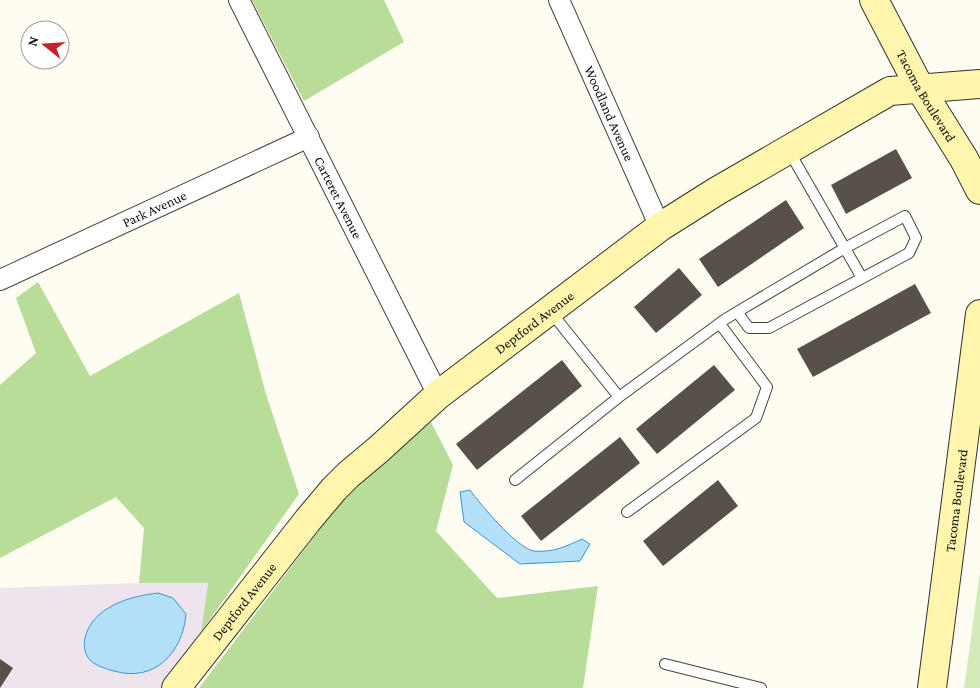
<svg xmlns="http://www.w3.org/2000/svg" width="980" height="688" font-family="'Crimson Pro',serif">
<style>
.industrial{fill:#ede4ee}
.green{fill:#d4ebb9}
.forest{fill:#b7dd98}
.water{fill:#b4dff8;stroke:#3996d2}
.building{fill:#58504b}
.lines{fill:none;stroke-linecap:round;stroke-linejoin:round}
.lane-casing{stroke:#424242;stroke-width:12}
.street-casing{stroke:#424242;stroke-width:22}
.secondary-casing{stroke:#313131;stroke-width:30}
.lane{stroke:#fff;stroke-width:10}
.street{stroke:#fff;stroke-width:20}
.secondary{stroke:#fff5ac;stroke-width:28}
.labels{text-anchor:middle;dominant-baseline:central;stroke-width:5;stroke-linejoin:round;paint-order:stroke}
.street-label{font-size:14px;fill:#0f0f0f;stroke:#fff}
</style>
<rect width="100%" height="100%" fill="#fffcf1"/>
<path class="industrial" d="M139,583H208L201,632L163,688H0V588Z"/>
<path class="green" d="M980,572V688H964Z"/>
<path class="forest" d="M252,0H384L404,42L304,101Z
M38,282L90,376L239,293L266,394L299,494L201,632L208,583H139L144,528L116,497L0,558V385L36,353L16,298Z
M431,422L453,465L436,531L497,598L598,586L583,688H199L352,487Z"/>
<path class="water" d="M470,490C480,504 518,549 534,551C552,553 567,546 582,539L590,544L580,561L520,564L464,522L460,492Z
M158,593L173,598L186,614C183,652 155,683 114,671C106,669 96,666 90,660C85,655 83,645 85,638C92,607 130,596 158,593Z"/>
<path class="building" d="M896,149L912,178L846,214L831,185Z
M786,200L804,228L718,287L699,259Z
M679,268L702,295L656,333L634,307Z
M915,284L931,313L813,377L797,349Z
M562,360L582,386L477,470L456,444Z
M714,365L735,390L657,454L636,429Z
M620,437L640,463L541,541L521,516Z
M718,480L738,506L663,566L643,541Z
M0,659L13,668L0,688Z"/>
<g class="lines">
<g class="lane-casing">
<path id="lane" d="M789,151L862,278
M619,397L724,320L737,312L845,248L905,216L916,238L909,253L769,328H749L737,312
M515,480L619,397L550,311
M627,512L756,418L767,387L720,324
M665,664L761,688"/>
</g>
<g class="street-casing">
<g id="street">
<path id="s1" d="M239,0L438,395"/>
<path id="s2" d="M559,0L660,227"/>
<path id="s3" d="M0,280L309,137"/>
</g>
</g>
<g class="secondary-casing">
<g id="secondary">
<path id="s4" d="M874,0L921,90L964,159L980,190"/>
<path id="s5" d="M176,688L308,520L334,489L348,475L379,449L438,395L660,227L717,191L890,91L980,84"/>
<path id="s6" d="M932,688L980,314"/>
</g>
</g>
<use href="#lane" class="lane"/>
<use href="#street" class="street"/>
<use href="#secondary" class="secondary"/>
</g>
<g class="labels">
<g class="street-label">
<text stroke="none"><textPath href="#s4" startOffset="109">Tacoma Boulevard</textPath></text>
<text stroke="none"><textPath href="#s2" startOffset="124">Woodland Avenue</textPath></text>
<text stroke="none"><textPath href="#s1" startOffset="221">Carteret Avenue</textPath></text>
<text stroke="none"><textPath href="#s3" startOffset="170">Park Avenue</textPath></text>
<text stroke="none"><textPath href="#s5" startOffset="515">Deptford Avenue</textPath></text>
<text stroke="none"><textPath href="#s6" startOffset="189">Tacoma Boulevard</textPath></text>
<text stroke="none"><textPath href="#s5" startOffset="110">Deptford Avenue</textPath></text>
</g>
</g>
<g transform="translate(45 45) rotate(287)"><circle r="24" fill="#ffffff" stroke="#9f9f9f"/>
<path d="M0-4L9 19L0 12L-9 19Z" fill="#c5222b"/>
<text y="-8" font-size="14" font-weight="bold" text-anchor="middle" fill="#0f0f0f">N</text>
</g>
</svg>
